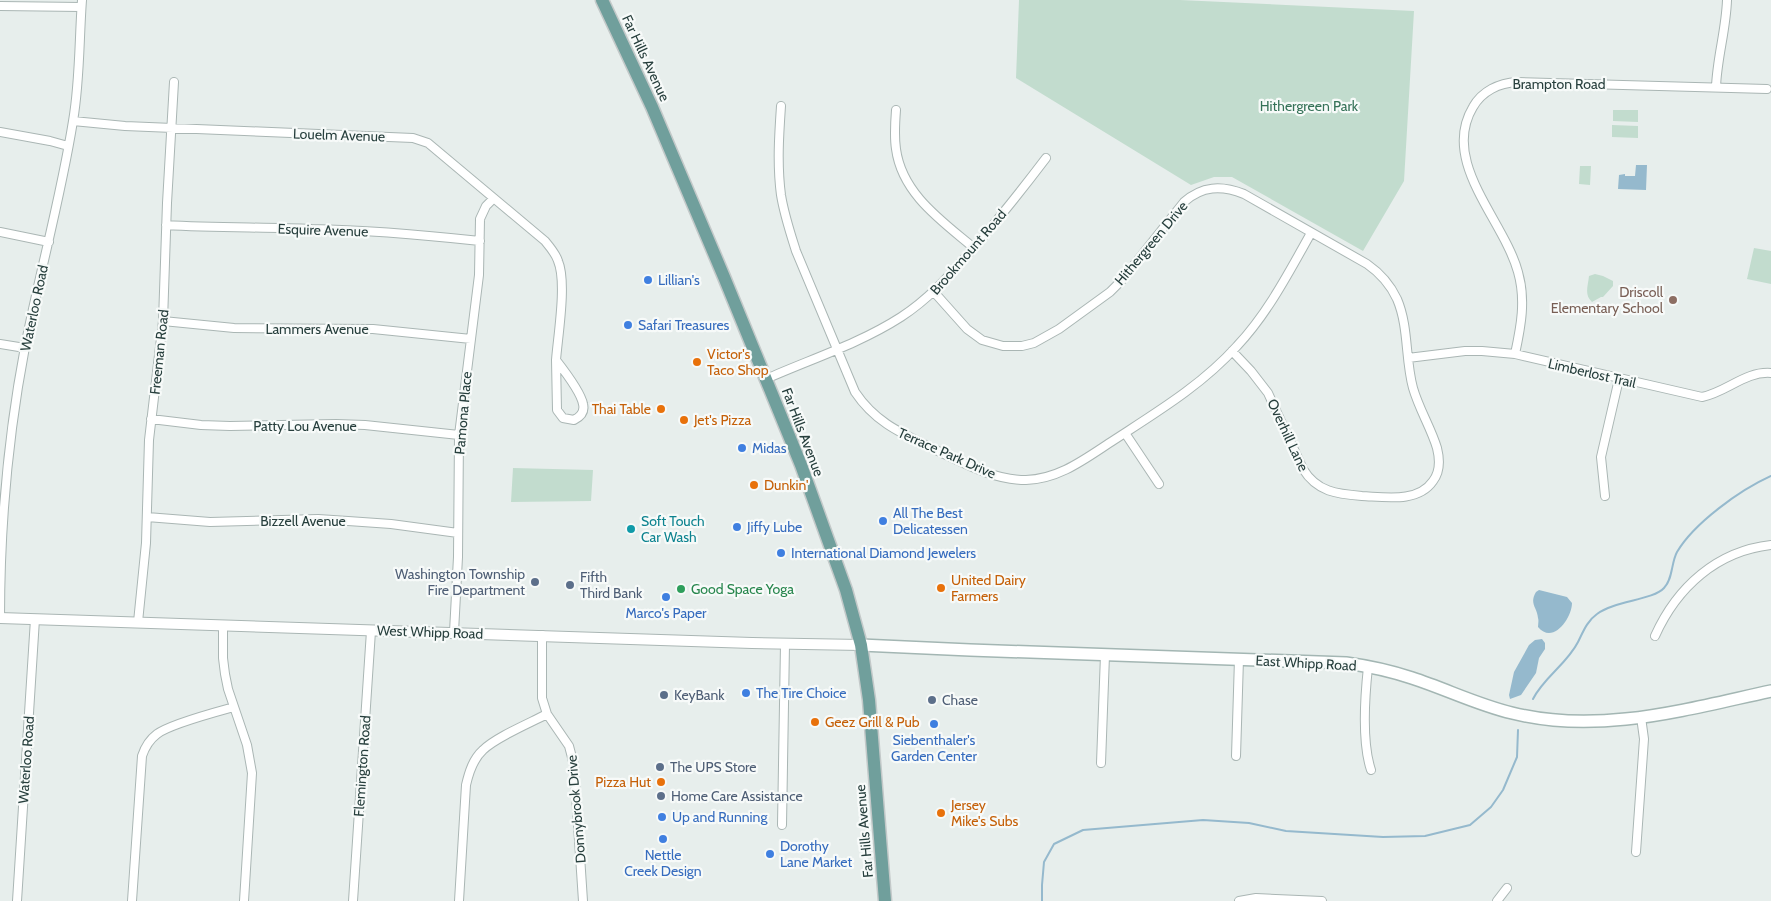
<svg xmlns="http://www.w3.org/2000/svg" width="1771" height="901" font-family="Cabin,sans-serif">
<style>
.green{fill:#c2dcce}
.water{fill:#95b9cd}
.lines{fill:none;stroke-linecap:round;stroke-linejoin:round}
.stream{stroke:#95b9cd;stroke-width:2}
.minor-casing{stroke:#aab6b4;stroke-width:10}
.tertiary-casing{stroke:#aab6b4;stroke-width:12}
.secondary-casing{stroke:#a3b6b3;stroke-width:14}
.primary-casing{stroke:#c3c9c9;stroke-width:15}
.minor{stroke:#fff;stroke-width:8}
.tertiary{stroke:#fff;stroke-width:10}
.secondary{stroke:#fff;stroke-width:11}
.primary{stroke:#709f9c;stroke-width:12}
.shop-dot{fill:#3f7fe0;stroke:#f7faf9;stroke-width:2}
.education-dot{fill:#8d6e63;stroke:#f7faf9;stroke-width:2}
.food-dot{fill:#e8710a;stroke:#f7faf9;stroke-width:2}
.culture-dot{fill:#0f9aa8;stroke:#f7faf9;stroke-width:2}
.service-dot{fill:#5c6f8a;stroke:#f7faf9;stroke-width:2}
.leisure-dot{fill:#2e9e5b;stroke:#f7faf9;stroke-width:2}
.labels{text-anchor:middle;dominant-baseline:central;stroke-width:4.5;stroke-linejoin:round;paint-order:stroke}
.street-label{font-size:14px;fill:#273f3d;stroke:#f7faf9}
.park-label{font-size:14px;fill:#357258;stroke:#f7faf9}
.shop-label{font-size:14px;fill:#366cbe;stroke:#f7faf9;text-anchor:start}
.education-label{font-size:14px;fill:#785e54;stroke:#f7faf9;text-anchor:end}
.food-label{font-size:14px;fill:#c56008;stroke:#f7faf9;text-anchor:start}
.culture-label{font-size:14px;fill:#0d838f;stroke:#f7faf9;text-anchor:start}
.service-label{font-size:14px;fill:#4e5e75;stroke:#f7faf9;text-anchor:start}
.leisure-label{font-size:14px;fill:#27864d;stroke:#f7faf9;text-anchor:start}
</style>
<rect width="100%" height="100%" fill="#e7eeec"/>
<path class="green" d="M1019,0H1180L1414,11L1404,181L1363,251L1232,177H1214L1191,185L1016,78Z
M1613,110H1638V122L1613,121Z
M1612,125L1638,126V138L1612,137Z
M1580,166H1591L1590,185L1579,184Z
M1754,248L1771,251V284L1747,279Z
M1595,274L1603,276L1613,281V286L1603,297H1601L1592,302C1584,295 1588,286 1589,276Z
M513,468L593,470L591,501L511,502Z"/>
<path class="water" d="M1636,165H1647L1646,190L1618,189L1619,175L1625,174V176H1635Z
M1539,590L1567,597L1572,603C1572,618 1553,645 1538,627C1538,624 1539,621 1538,618C1537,607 1529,604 1536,592Z
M1542,639L1545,643V649L1539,658L1536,673L1521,695L1510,699L1509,695L1514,672L1529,645L1535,640Z"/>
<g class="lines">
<path class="stream" d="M1533,699C1544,677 1567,664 1578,642C1583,632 1587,621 1597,614C1614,601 1653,600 1664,588C1673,579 1671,563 1677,552C1694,523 1740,490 1771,476
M1042,901V885L1044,862L1054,844L1083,830L1203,820L1249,823L1286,831L1383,837L1425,836L1470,825L1491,807L1503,790L1517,757L1518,730"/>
<g class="minor-casing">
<path id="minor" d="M0,6L81,7
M1716,87C1717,58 1726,30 1727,0
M781,106C779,135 777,165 781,195C784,214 790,232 796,251L855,392C877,425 906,435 940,452C967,465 995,480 1026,480C1060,479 1086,458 1114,440C1157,412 1202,385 1237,346C1268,313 1289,272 1311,233
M896,110C895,123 894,136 896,149C902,194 942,221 974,248
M73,121L125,126L413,138L428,143L545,241C550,247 556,254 558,261C567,282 558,335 556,360
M0,132L50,141L68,146
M166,225C215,228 263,227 312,229C368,230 424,235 480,241
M0,232L49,242
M934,292L967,329L982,340L1003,346H1022L1034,343L1059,329L1110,292L1122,280L1184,202C1202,186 1221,185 1244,194L1367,264C1380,273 1390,284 1397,299C1409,327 1405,359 1413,388C1419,409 1431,428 1437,448C1440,460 1440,472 1433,481C1418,503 1385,497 1362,496C1337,494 1317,492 1303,469L1268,393L1251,371L1232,351
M163,321L234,328L373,329L471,339
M0,344L25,348
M1515,354C1521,326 1526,300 1518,272C1504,220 1440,162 1473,107C1482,91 1499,83 1517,82L1767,89
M1408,358L1465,351H1482L1515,354L1702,397C1727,392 1745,371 1771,373
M556,360C563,369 581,393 583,404C585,412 580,417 574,420L563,418L557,410Z
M766,379C811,359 859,344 901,317C933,296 952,272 977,244C1001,216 1024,187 1046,158
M151,419L201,425L230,426L336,424L365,425L459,435
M1125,433L1159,484
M1605,496L1601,457L1619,379
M147,517L210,522L318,519L348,521L391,524L458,533
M0,618C0,528 8,436 25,347C40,271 61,197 73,121C80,81 79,40 82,0
M138,622L146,543L149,440L163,321L167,203L174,82
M223,625V658L225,674L228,689L247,745L252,773L244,901
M454,632L458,557L459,435L479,275L480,219L486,206L493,199
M542,635V698L547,714L569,746L574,765L583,901
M1655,636C1677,587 1717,551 1771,545
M1368,667C1365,695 1362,743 1371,770
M1236,756L1239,659
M1101,763L1105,655
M782,825L785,644
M1636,852L1644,739L1641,717
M17,901L35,619
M132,901L142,756C145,747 149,740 157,734C170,724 216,712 234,707
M353,901L371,631
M459,901L466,785C469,772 473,759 483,750C496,737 530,723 547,714
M1239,901L1256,898L1322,901
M1497,901L1507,888"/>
</g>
<g class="tertiary-casing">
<path id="tertiary" d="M0,618L752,643L861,645"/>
</g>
<g class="secondary-casing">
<path id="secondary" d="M861,645L970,650L1346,663C1368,666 1391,671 1412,678C1446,689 1478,705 1512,713C1599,735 1687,709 1771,691"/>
</g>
<g class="primary-casing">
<path id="primary" d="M602,0L652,107L724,277L801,465L846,590L861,645L869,700L885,901"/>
</g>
<use href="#minor" class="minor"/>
<use href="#tertiary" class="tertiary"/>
<use href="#secondary" class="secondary"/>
<use href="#primary" class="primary"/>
</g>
<g class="shop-dot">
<circle cx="648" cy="280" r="5"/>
<circle cx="628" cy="325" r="5"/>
<circle cx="742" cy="448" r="5"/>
<circle cx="883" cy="521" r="5"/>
<circle cx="737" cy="527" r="5"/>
<circle cx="781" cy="553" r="5"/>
<circle cx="666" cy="597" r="5"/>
<circle cx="746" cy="693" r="5"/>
<circle cx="934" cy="724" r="5"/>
<circle cx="662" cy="817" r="5"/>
<circle cx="663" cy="839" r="5"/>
<circle cx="770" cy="854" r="5"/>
</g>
<circle class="education-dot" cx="1673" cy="300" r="5"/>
<g class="food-dot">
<circle cx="697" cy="362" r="5"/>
<circle cx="661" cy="409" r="5"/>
<circle cx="684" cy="420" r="5"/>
<circle cx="754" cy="485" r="5"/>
<circle cx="941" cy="588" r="5"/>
<circle cx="815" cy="722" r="5"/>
<circle cx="661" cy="782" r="5"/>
<circle cx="941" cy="813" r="5"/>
</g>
<circle class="culture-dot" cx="631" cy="529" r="5"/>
<g class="service-dot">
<circle cx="535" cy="582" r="5"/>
<circle cx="570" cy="585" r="5"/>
<circle cx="664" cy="695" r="5"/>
<circle cx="932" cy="700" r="5"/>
<circle cx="660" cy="767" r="5"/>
<circle cx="661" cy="796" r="5"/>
</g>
<circle class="leisure-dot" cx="681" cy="589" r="5"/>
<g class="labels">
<g class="street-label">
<text transform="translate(646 58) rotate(65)">Far Hills Avenue</text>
<text x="1559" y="84">Brampton Road</text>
<text transform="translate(339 135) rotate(2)">Louelm Avenue</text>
<text transform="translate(323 230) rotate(2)">Esquire Avenue</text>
<text transform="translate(1151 243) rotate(-50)">Hithergreen Drive</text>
<text transform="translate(968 252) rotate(-49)">Brookmount Road</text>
<text transform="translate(34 308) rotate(-78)">Waterloo Road</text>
<text x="317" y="329">Lammers Avenue</text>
<text transform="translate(159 352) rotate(-84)">Freeman Road</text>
<text transform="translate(1592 373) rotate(13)">Limberlost Trail</text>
<text transform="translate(463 413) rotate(-85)">Pamona Place</text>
<text x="305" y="426">Patty Lou Avenue</text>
<text transform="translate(803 432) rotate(69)">Far Hills Avenue</text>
<text transform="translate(1288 435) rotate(65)">Overhill Lane</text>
<text transform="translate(947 453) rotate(24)">Terrace Park Drive</text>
<text x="303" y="521">Bizzell Avenue</text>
<text transform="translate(430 632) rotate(2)">West Whipp Road</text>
<text transform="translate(1306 663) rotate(3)">East Whipp Road</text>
<text transform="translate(26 760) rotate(-86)">Waterloo Road</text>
<text transform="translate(362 766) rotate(-86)">Flemington Road</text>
<text transform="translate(576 809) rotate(-95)">Donnybrook Drive</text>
<text transform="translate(864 831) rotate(-95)">Far Hills Avenue</text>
</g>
<g class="park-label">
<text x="1309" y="106">Hithergreen Park</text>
</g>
<g class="shop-label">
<text x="658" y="280">Lillian's</text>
<text x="638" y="325">Safari Treasures</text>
<text x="752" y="448">Midas</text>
<text x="893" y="513">All The Best<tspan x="893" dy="16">Delicatessen</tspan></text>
<text x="747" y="527">Jiffy Lube</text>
<text x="791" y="553">International Diamond Jewelers</text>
<text x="666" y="613" text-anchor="middle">Marco's Paper</text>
<text x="756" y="693">The Tire Choice</text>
<text x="934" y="740" text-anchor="middle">Siebenthaler's<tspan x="934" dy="16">Garden Center</tspan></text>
<text x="672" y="817">Up and Running</text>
<text x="780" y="846">Dorothy<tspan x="780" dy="16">Lane Market</tspan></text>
<text x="663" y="855" text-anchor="middle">Nettle<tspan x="663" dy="16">Creek Design</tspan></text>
</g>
<g class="education-label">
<text x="1663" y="292">Driscoll<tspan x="1663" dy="16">Elementary School</tspan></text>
</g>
<g class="food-label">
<text x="707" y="354">Victor's<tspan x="707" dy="16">Taco Shop</tspan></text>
<text x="651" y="409" text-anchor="end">Thai Table</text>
<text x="694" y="420">Jet's Pizza</text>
<text x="764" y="485">Dunkin'</text>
<text x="951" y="580">United Dairy<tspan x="951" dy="16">Farmers</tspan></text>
<text x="825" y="722">Geez Grill &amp; Pub</text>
<text x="651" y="782" text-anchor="end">Pizza Hut</text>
<text x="951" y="805">Jersey<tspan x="951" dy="16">Mike's Subs</tspan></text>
</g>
<g class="culture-label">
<text x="641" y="521">Soft Touch<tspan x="641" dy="16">Car Wash</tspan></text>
</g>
<g class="service-label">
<text x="525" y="574" text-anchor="end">Washington Township<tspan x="525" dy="16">Fire Department</tspan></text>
<text x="580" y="577">Fifth<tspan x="580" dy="16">Third Bank</tspan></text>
<text x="674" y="695">KeyBank</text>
<text x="942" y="700">Chase</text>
<text x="670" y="767">The UPS Store</text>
<text x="671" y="796">Home Care Assistance</text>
</g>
<g class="leisure-label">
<text x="691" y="589">Good Space Yoga</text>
</g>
</g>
</svg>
